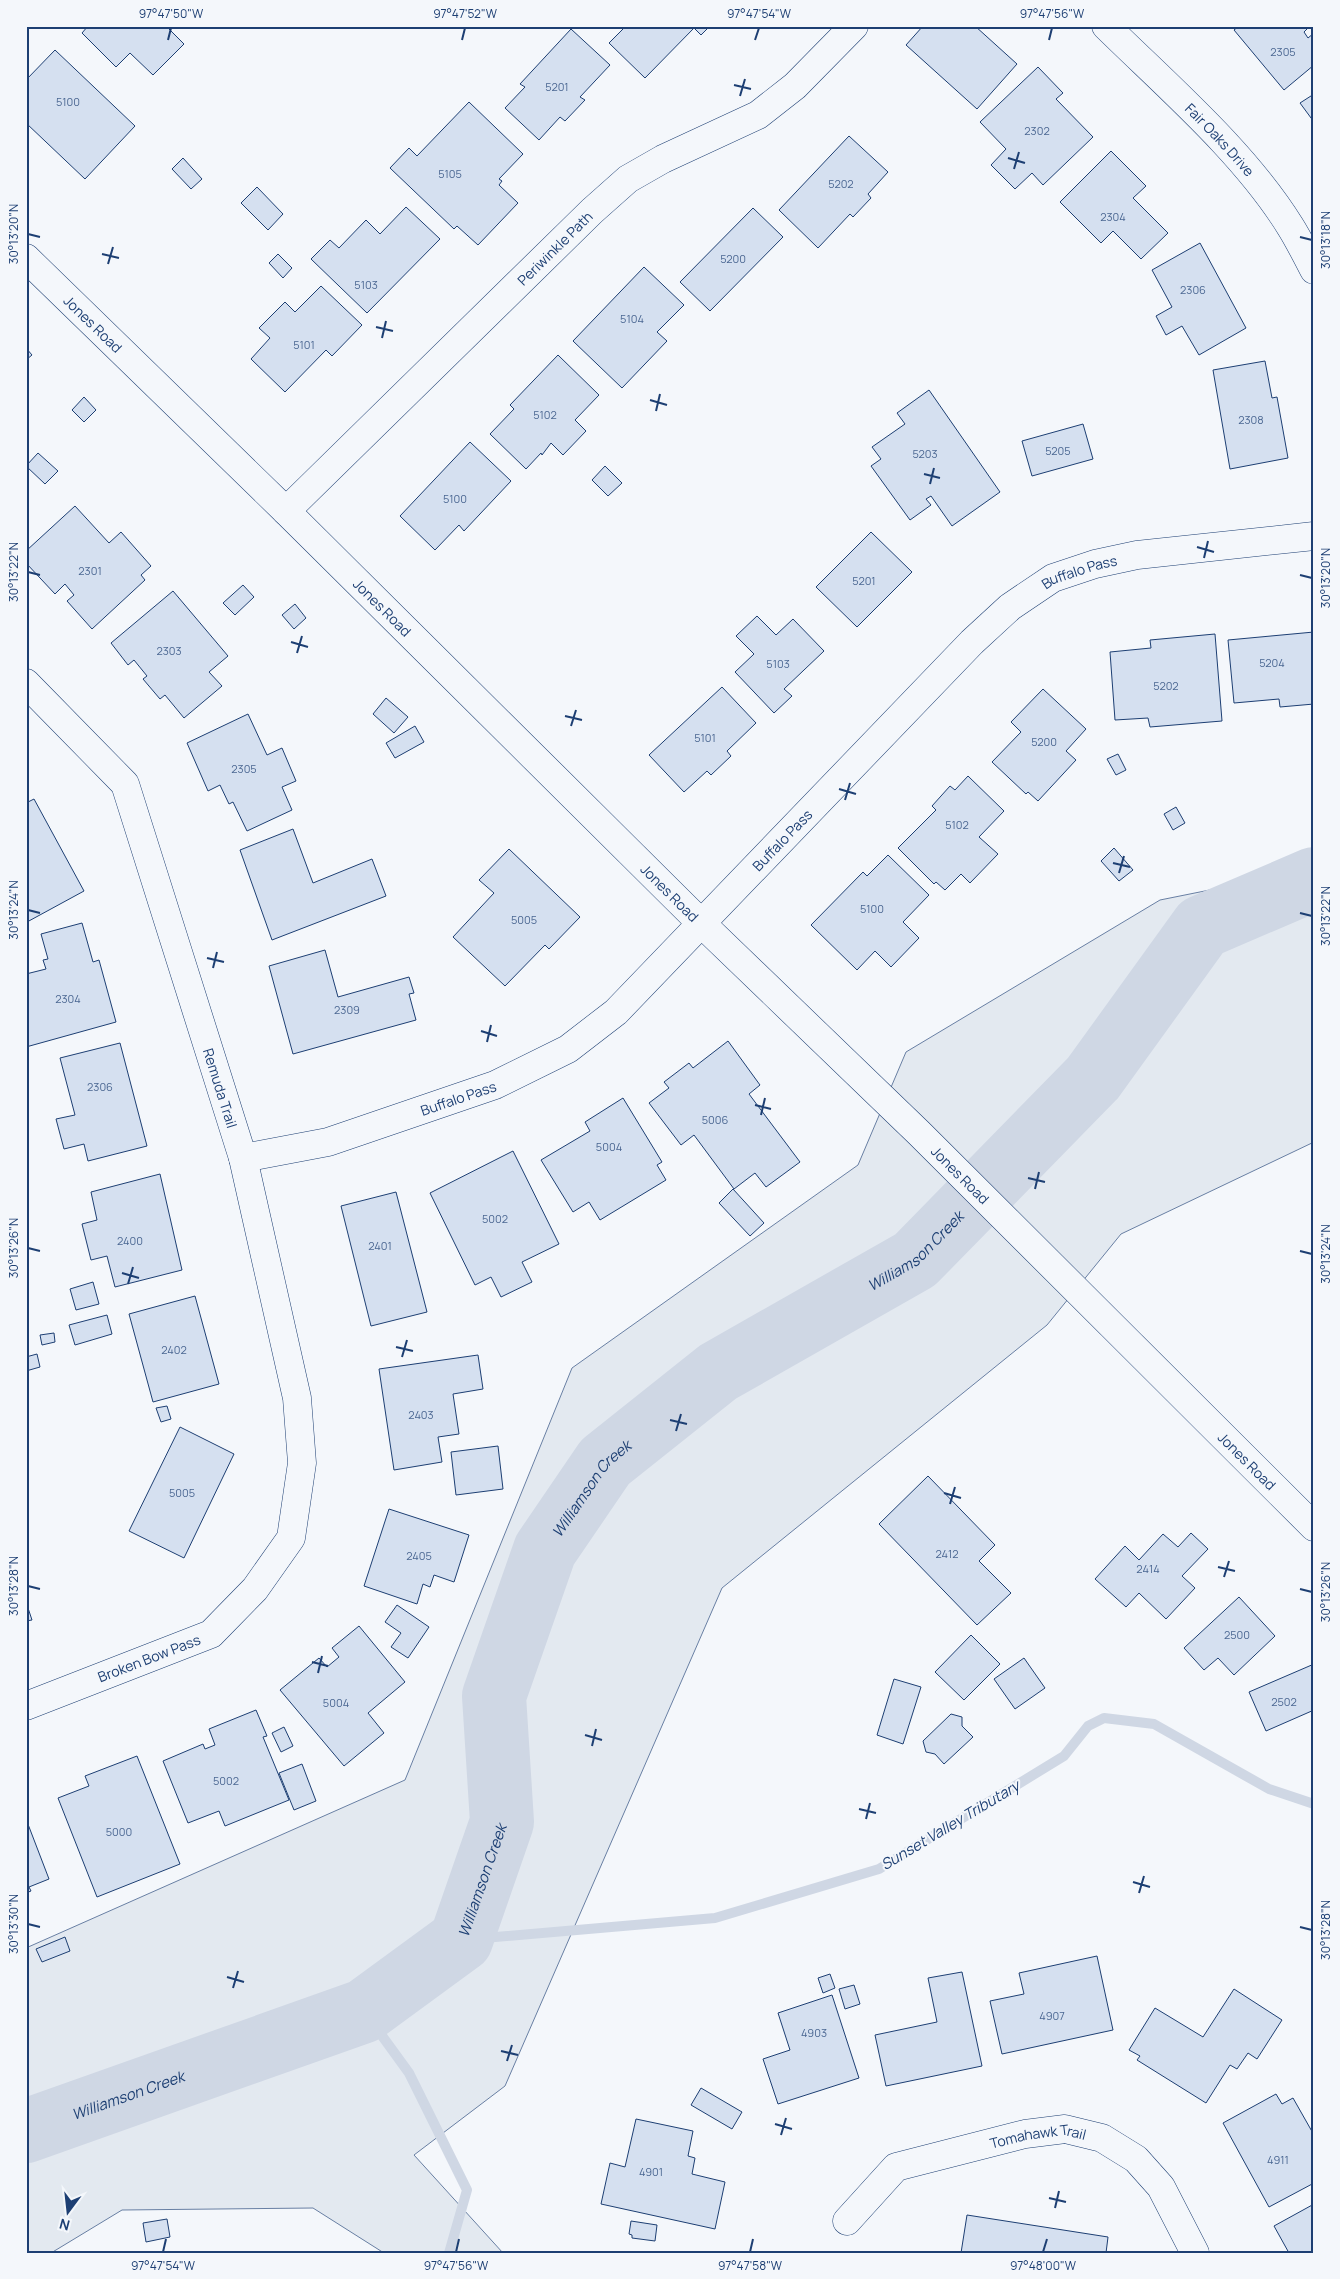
<svg xmlns="http://www.w3.org/2000/svg" width="1340" height="2279" font-family="Manrope,sans-serif">
<style>
.green{fill:#e3e9f0;stroke:#687fa3}
.lines{fill:none;stroke-linecap:round;stroke-linejoin:round}
.stream{stroke:#cfd7e4;stroke-width:10}
.river{stroke:#cfd7e4;stroke-width:64}
.building{fill:#d5e0f0;stroke:#1d3f73}
.minor-casing{stroke:#1d3f73;stroke-width:29}
.minor{stroke:#f4f7fb;stroke-width:28}
.ticks{fill:none;stroke:#1d3f73;stroke-width:2}
.labels{text-anchor:middle;dominant-baseline:central;stroke-width:4;stroke-linejoin:round;paint-order:stroke}
.number-label{font-size:11px;fill:#4b6792}
.street-label{font-size:14px;fill:#1d3f73;stroke:#f4f7fb}
.water-label{font-size:15px;font-style:italic;fill:#1d3f73;stroke:#f4f7fb}
.neatline{fill:none;stroke:#1d3f73;stroke-width:2}
.ticks-label{font-size:12px;text-anchor:middle;fill:#1d3f73}
</style>
<rect width="100%" height="100%" fill="#f4f7fb"/>
<path class="green" d="M1314,869V1142L1121,1234L1047,1325L722,1588L505,2086L414,2155L503,2253H384L313,2208L122,2210L51,2253H26V1948L405,1780L572,1368L858,1165L906,1052L1160,900Z"/>
<g class="lines">
<path class="stream" d="M461,1940L715,1918L879,1869L1064,1756L1088,1726L1104,1718L1154,1724L1269,1789L1314,1804
M364,2011L409,2073L467,2190L449,2253"/>
<path class="river" id="s1" d="M26,2131L364,2011L461,1940L502,1822L494,1696L545,1550L605,1462L718,1372L915,1260L1093,1078L1202,927L1314,879"/>
</g>
<path class="building" d="M88,26H166L184,44L153,75L130,53L116,67L82,33Z
M626,26H710L701,35L694,28L645,78L609,43Z
M923,26H975L1017,64L977,109L906,45Z
M1239,26H1310L1304,32L1308,38L1314,33V65L1284,90L1234,30Z
M571,29L610,65L580,97L585,100L565,121L560,117L539,140L505,108L525,87L520,84Z
M55,50L135,126L85,179L26,123V80Z
M1038,67L1063,93L1056,99L1093,137L1043,185L1032,173L1015,189L991,165L1006,149L980,122Z
M1314,94V122L1300,103Z
M469,102L523,154L499,179L502,181L499,185L518,203L478,245L457,226L454,229L390,168L409,148L417,156Z
M849,136L888,172L868,194L871,198L853,217L850,214L818,248L779,210Z
M1111,151L1146,186L1133,198L1168,233L1141,259L1113,231L1101,243L1060,202Z
M183,158L202,179L191,189L172,169Z
M257,187L283,214L268,230L241,203Z
M406,207L440,239L367,313L311,259L330,240L339,248L366,220L380,234Z
M753,208L783,237L710,311L680,282Z
M1200,243L1246,328L1199,355L1182,326L1166,335L1156,316L1172,307L1152,270Z
M278,254L292,268L283,278L269,263Z
M644,267L684,305L657,332L667,341L622,388L573,341Z
M321,286L362,325L332,356L326,350L285,392L251,359L270,338L259,328L285,302L295,312Z
M26,348L32,355L26,360Z
M558,355L599,395L575,420L586,431L563,455L551,443L542,455L541,453L526,469L490,434L514,409L510,405Z
M1265,361L1272,398L1277,397L1288,458L1230,469L1213,370Z
M929,390L1000,492L952,526L931,496L926,499L931,505L910,520L871,466L881,459L872,447L905,424L897,413Z
M84,397L96,410L84,422L72,410Z
M1083,424L1093,459L1032,476L1022,441Z
M470,442L511,481L464,531L459,525L435,550L400,516Z
M38,453L58,471L45,484L26,466Z
M605,466L622,483L608,496L592,480Z
M75,506L109,543L121,532L151,566L141,575L145,580L92,629L67,601L74,595L65,584L55,594L26,563V551Z
M871,532L912,572L857,627L816,587Z
M243,585L254,597L235,615L223,603Z
M173,591L228,656L209,672L222,686L184,718L165,695L160,699L143,679L147,676L134,660L128,665L111,643Z
M295,604L306,618L294,629L282,615Z
M757,616L776,635L793,619L824,651L784,689L792,696L774,713L735,672L754,654L736,636Z
M1314,632V704L1280,707L1279,699L1234,703L1228,640Z
M1215,634L1222,721L1150,727L1148,718L1115,720L1110,652L1151,648L1150,640Z
M722,687L756,723L727,751L731,756L711,775L707,771L684,792L649,755Z
M1043,689L1086,729L1066,751L1076,760L1038,801L1028,792L1026,794L992,762L1021,732L1011,722Z
M386,698L408,717L394,733L373,714Z
M248,714L267,755L282,748L296,781L282,787L292,810L247,831L233,802L229,804L220,785L208,791L187,743Z
M415,726L424,742L395,758L386,743Z
M1118,754L1126,770L1116,775L1107,759Z
M968,776L1004,811L979,837L998,854L970,883L961,874L945,890L936,882L934,884L898,848L936,810L932,806L950,786L955,790Z
M34,799L84,891L27,922L26,803Z
M1176,807L1185,823L1173,830L1164,814Z
M293,829L313,883L372,859L386,896L272,940L240,850Z
M1114,848L1133,870L1119,881L1101,861Z
M509,849L580,917L549,949L545,945L505,986L453,937L494,893L479,880Z
M888,855L929,895L903,922L919,938L891,967L875,951L857,970L811,925L863,872L867,876Z
M82,923L93,962L99,960L116,1022L26,1047V974L46,969L43,960L48,959L41,934Z
M325,950L338,997L409,977L414,993L409,994L416,1020L293,1054L269,966Z
M728,1041L760,1085L749,1094L800,1162L766,1187L755,1173L734,1189L694,1135L681,1145L649,1103L669,1088L664,1082L689,1063L693,1068Z
M120,1043L147,1146L88,1161L84,1144L64,1149L56,1119L75,1115L60,1058Z
M623,1098L662,1162L657,1165L666,1180L600,1220L589,1202L573,1212L541,1160L590,1131L585,1122Z
M513,1151L559,1244L522,1262L532,1282L501,1297L491,1277L475,1285L430,1193Z
M160,1174L182,1270L115,1287L107,1256L91,1260L82,1224L97,1220L91,1192Z
M733,1189L764,1223L750,1236L719,1203Z
M396,1192L427,1312L371,1326L341,1206Z
M93,1282L99,1304L76,1310L70,1289Z
M195,1296L219,1384L153,1402L129,1314Z
M107,1315L112,1334L75,1345L69,1325Z
M54,1333L55,1342L42,1345L40,1335Z
M37,1354L40,1367L26,1371V1357Z
M478,1355L483,1389L453,1394L459,1434L438,1437L442,1462L394,1470L379,1369Z
M167,1406L171,1419L161,1422L156,1408Z
M180,1427L234,1454L184,1558L129,1531Z
M498,1446L503,1489L456,1495L451,1452Z
M928,1476L995,1545L979,1561L1011,1593L977,1625L879,1524Z
M389,1509L469,1535L454,1582L434,1575L430,1587L423,1584L417,1604L364,1586Z
M1191,1533L1208,1549L1182,1576L1195,1588L1166,1619L1139,1593L1126,1607L1095,1579L1125,1546L1139,1560L1163,1534L1178,1547Z
M1239,1597L1275,1636L1234,1675L1218,1658L1204,1670L1184,1648Z
M26,1602L32,1620L26,1621Z
M397,1605L429,1627L408,1658L391,1647L401,1633L385,1622Z
M359,1626L405,1682L368,1713L384,1733L344,1766L280,1690L319,1658L327,1667L339,1657L332,1648Z
M971,1635L1000,1664L964,1700L935,1672Z
M1024,1658L1045,1688L1015,1709L994,1679Z
M1314,1664V1710L1266,1731L1249,1692Z
M894,1679L921,1687L903,1744L877,1735Z
M256,1710L267,1736L263,1737L289,1800L225,1826L219,1811L188,1823L163,1761L203,1744L205,1749L215,1745L209,1729Z
M951,1714L962,1717V1726L973,1737L944,1764L935,1754L926,1752L923,1741Z
M284,1727L293,1746L281,1752L272,1733Z
M137,1756L180,1864L97,1897L58,1798L89,1786L85,1776Z
M302,1764L316,1801L294,1810L279,1773Z
M26,1819L49,1879L29,1887L31,1891L26,1893Z
M65,1937L70,1951L42,1962L36,1949Z
M1097,1956L1113,2030L1002,2054L990,2001L1024,1994L1019,1973Z
M962,1972L982,2066L886,2086L875,2035L937,2022L928,1978Z
M830,1974L835,1988L823,1993L818,1978Z
M854,1985L860,2004L845,2009L839,1989Z
M1234,1989L1282,2020L1257,2059L1248,2053L1237,2069L1230,2065L1206,2103L1137,2060L1140,2056L1129,2050L1155,2008L1203,2037Z
M832,1995L859,2078L778,2104L763,2059L790,2050L778,2013Z
M701,2088L742,2112L732,2129L691,2105Z
M1276,2094L1282,2104L1293,2098L1314,2135V2183L1269,2207L1223,2123Z
M636,2119L693,2131L688,2156L695,2158L692,2174L725,2182L715,2229L601,2204L610,2163L625,2167Z
M1314,2204V2253H1289L1274,2226Z
M967,2215L1108,2237L1106,2253H961Z
M167,2219L170,2237L146,2242L143,2223Z
M631,2221L657,2225L655,2241L632,2238V2235L629,2234Z"/>
<g class="lines">
<g class="minor-casing">
<g id="minor">
<path id="s2" d="M1106,26C1168,87 1244,152 1290,226C1299,240 1306,255 1314,270"/>
<path id="s3" d="M26,258L286,511L700,922L919,1133L1314,1527"/>
<path id="s4" d="M286,511L592,211L628,179L663,159L758,115L795,86L854,26"/>
<path id="s5" d="M26,683L125,784L243,1158L297,1398L302,1463L291,1538L255,1589L211,1634L26,1706"/>
<path id="s6" d="M243,1158L328,1142L495,1085L568,1049L616,1012L972,642L1010,607L1053,578L1095,564L1137,555L1314,536"/>
<path id="s7" d="M847,2221L896,2167L1025,2134L1065,2129L1102,2138L1136,2159L1161,2187L1195,2253"/>
</g>
</g>
<use href="#minor" class="minor"/>
</g>
<path class="ticks" d="M168,40L171,28M462,40L465,28M755,40L759,28M1049,40L1052,28M734,85L751,89M740,96L745,79M1008,158L1025,163M1014,169L1019,152M28,234L40,237M1300,237L1312,240M102,254L119,258M108,264L113,247M376,327L393,331M382,338L386,321M650,400L667,405M656,411L660,394M924,474L940,478M930,484L934,468M1197,547L1214,552M1204,558L1208,541M28,572L40,575M1300,575L1312,578M291,642L308,647M297,653L302,636M565,716L582,720M571,726L576,710M839,789L856,794M845,800L850,783M1113,863L1130,867M1119,873L1124,856M28,910L40,913M1300,913L1312,916M207,958L224,962M213,968L217,952M481,1031L497,1036M487,1042L491,1025M755,1105L771,1109M761,1115L765,1098M1028,1178L1045,1182M1035,1189L1039,1172M28,1248L40,1251M1300,1251L1312,1254M122,1273L139,1278M128,1284L133,1267M396,1347L413,1351M402,1357L407,1340M670,1420L687,1424M676,1431L681,1414M944,1493L961,1498M950,1504L955,1487M1218,1567L1235,1571M1224,1577L1229,1561M28,1586L40,1589M1300,1589L1312,1592M312,1662L328,1666M318,1673L322,1656M585,1735L602,1740M592,1746L596,1729M859,1809L876,1813M866,1819L870,1803M1133,1882L1150,1887M1139,1893L1144,1876M28,1924L40,1927M1300,1927L1312,1930M227,1977L244,1982M233,1988L238,1971M501,2051L518,2055M507,2061L512,2045M775,2124L792,2129M781,2135L786,2118M1049,2198L1066,2202M1055,2208L1059,2191M163,2252L166,2239M456,2252L459,2239M750,2252L753,2239M1043,2252L1047,2239"/>
<g class="labels">
<g class="number-label">
<text x="1283" y="51">2305</text>
<text x="557" y="86">5201</text>
<text x="68" y="101">5100</text>
<text x="1037" y="130">2302</text>
<text x="450" y="173">5105</text>
<text x="841" y="183">5202</text>
<text x="1113" y="216">2304</text>
<text x="733" y="258">5200</text>
<text x="366" y="284">5103</text>
<text x="1193" y="289">2306</text>
<text x="632" y="318">5104</text>
<text x="304" y="344">5101</text>
<text x="545" y="414">5102</text>
<text x="1251" y="419">2308</text>
<text x="1058" y="450">5205</text>
<text x="925" y="453">5203</text>
<text x="455" y="498">5100</text>
<text x="90" y="570">2301</text>
<text x="864" y="580">5201</text>
<text x="169" y="650">2303</text>
<text x="1272" y="662">5204</text>
<text x="778" y="663">5103</text>
<text x="1166" y="685">5202</text>
<text x="705" y="737">5101</text>
<text x="1044" y="741">5200</text>
<text x="244" y="768">2305</text>
<text x="957" y="824">5102</text>
<text x="872" y="908">5100</text>
<text x="524" y="919">5005</text>
<text x="68" y="998">2304</text>
<text x="347" y="1009">2309</text>
<text x="100" y="1086">2306</text>
<text x="715" y="1119">5006</text>
<text x="609" y="1146">5004</text>
<text x="495" y="1218">5002</text>
<text x="130" y="1240">2400</text>
<text x="380" y="1245">2401</text>
<text x="174" y="1349">2402</text>
<text x="421" y="1414">2403</text>
<text x="182" y="1492">5005</text>
<text x="947" y="1553">2412</text>
<text x="419" y="1555">2405</text>
<text x="1148" y="1568">2414</text>
<text x="1237" y="1634">2500</text>
<text x="1284" y="1701">2502</text>
<text x="336" y="1702">5004</text>
<text x="226" y="1780">5002</text>
<text x="119" y="1831">5000</text>
<text x="1052" y="2015">4907</text>
<text x="814" y="2032">4903</text>
<text x="1278" y="2159">4911</text>
<text x="651" y="2171">4901</text>
</g>
<g class="street-label">
<text stroke="none"><textPath href="#s2" startOffset="161">Fair Oaks Drive</textPath></text>
<text stroke="none"><textPath href="#s4" startOffset="376">Periwinkle Path</textPath></text>
<text stroke="none"><textPath href="#s3" startOffset="94">Jones Road</textPath></text>
<text stroke="none"><textPath href="#s6" startOffset="1049">Buffalo Pass</textPath></text>
<text stroke="none"><textPath href="#s3" startOffset="499">Jones Road</textPath></text>
<text stroke="none"><textPath href="#s6" startOffset="644">Buffalo Pass</textPath></text>
<text stroke="none"><textPath href="#s3" startOffset="904">Jones Road</textPath></text>
<text stroke="none"><textPath href="#s5" startOffset="460">Remuda Trail</textPath></text>
<text stroke="none"><textPath href="#s6" startOffset="224">Buffalo Pass</textPath></text>
<text stroke="none"><textPath href="#s3" startOffset="1309">Jones Road</textPath></text>
<text stroke="none"><textPath href="#s3" startOffset="1714">Jones Road</textPath></text>
<text transform="translate(149 1658) rotate(-21)">Broken Bow Pass</text>
<text stroke="none"><textPath href="#s7" startOffset="219">Tomahawk Trail</textPath></text>
</g>
<g class="water-label">
<text stroke="none"><textPath href="#s1" startOffset="1368">Williamson Creek</textPath></text>
<text stroke="none"><textPath href="#s1" startOffset="962">Williamson Creek</textPath></text>
<text transform="translate(950 1825) rotate(-31)">Sunset Valley Tributary</text>
<text stroke="none"><textPath href="#s1" startOffset="542">Williamson Creek</textPath></text>
<text stroke="none"><textPath href="#s1" startOffset="108">Williamson Creek</textPath></text>
</g>
</g>
<rect width="1340" height="2279" fill="none" stroke="#f4f7fb" stroke-width="55"/>
<g transform="translate(68 2212) rotate(195)" stroke="#f4f7fb" stroke-width="4" paint-order="stroke">
<path d="M0-4L9 19L0 12L-9 19Z" fill="#1d3f73"/>
<text y="-8" font-size="14" font-weight="bold" text-anchor="middle" fill="#1d3f73">N</text>
</g>
<rect x="28" y="28" width="1284" height="2224" class="neatline"/>
<g class="ticks-label">
<text x="171" y="18">97°47'50"W</text>
<text x="465" y="18">97°47'52"W</text>
<text x="759" y="18">97°47'54"W</text>
<text x="1052" y="18">97°47'56"W</text>
<text transform="translate(14 234) rotate(-90)" y="4">30°13'20"N</text>
<text transform="translate(1326 240) rotate(-90)" y="4">30°13'18"N</text>
<text transform="translate(14 572) rotate(-90)" y="4">30°13'22"N</text>
<text transform="translate(1326 578) rotate(-90)" y="4">30°13'20"N</text>
<text transform="translate(14 910) rotate(-90)" y="4">30°13'24"N</text>
<text transform="translate(1326 916) rotate(-90)" y="4">30°13'22"N</text>
<text transform="translate(14 1248) rotate(-90)" y="4">30°13'26"N</text>
<text transform="translate(1326 1254) rotate(-90)" y="4">30°13'24"N</text>
<text transform="translate(14 1586) rotate(-90)" y="4">30°13'28"N</text>
<text transform="translate(1326 1592) rotate(-90)" y="4">30°13'26"N</text>
<text transform="translate(14 1924) rotate(-90)" y="4">30°13'30"N</text>
<text transform="translate(1326 1930) rotate(-90)" y="4">30°13'28"N</text>
<text x="163" y="2270">97°47'54"W</text>
<text x="456" y="2270">97°47'56"W</text>
<text x="750" y="2270">97°47'58"W</text>
<text x="1043" y="2270">97°48'00"W</text>
</g>
</svg>
